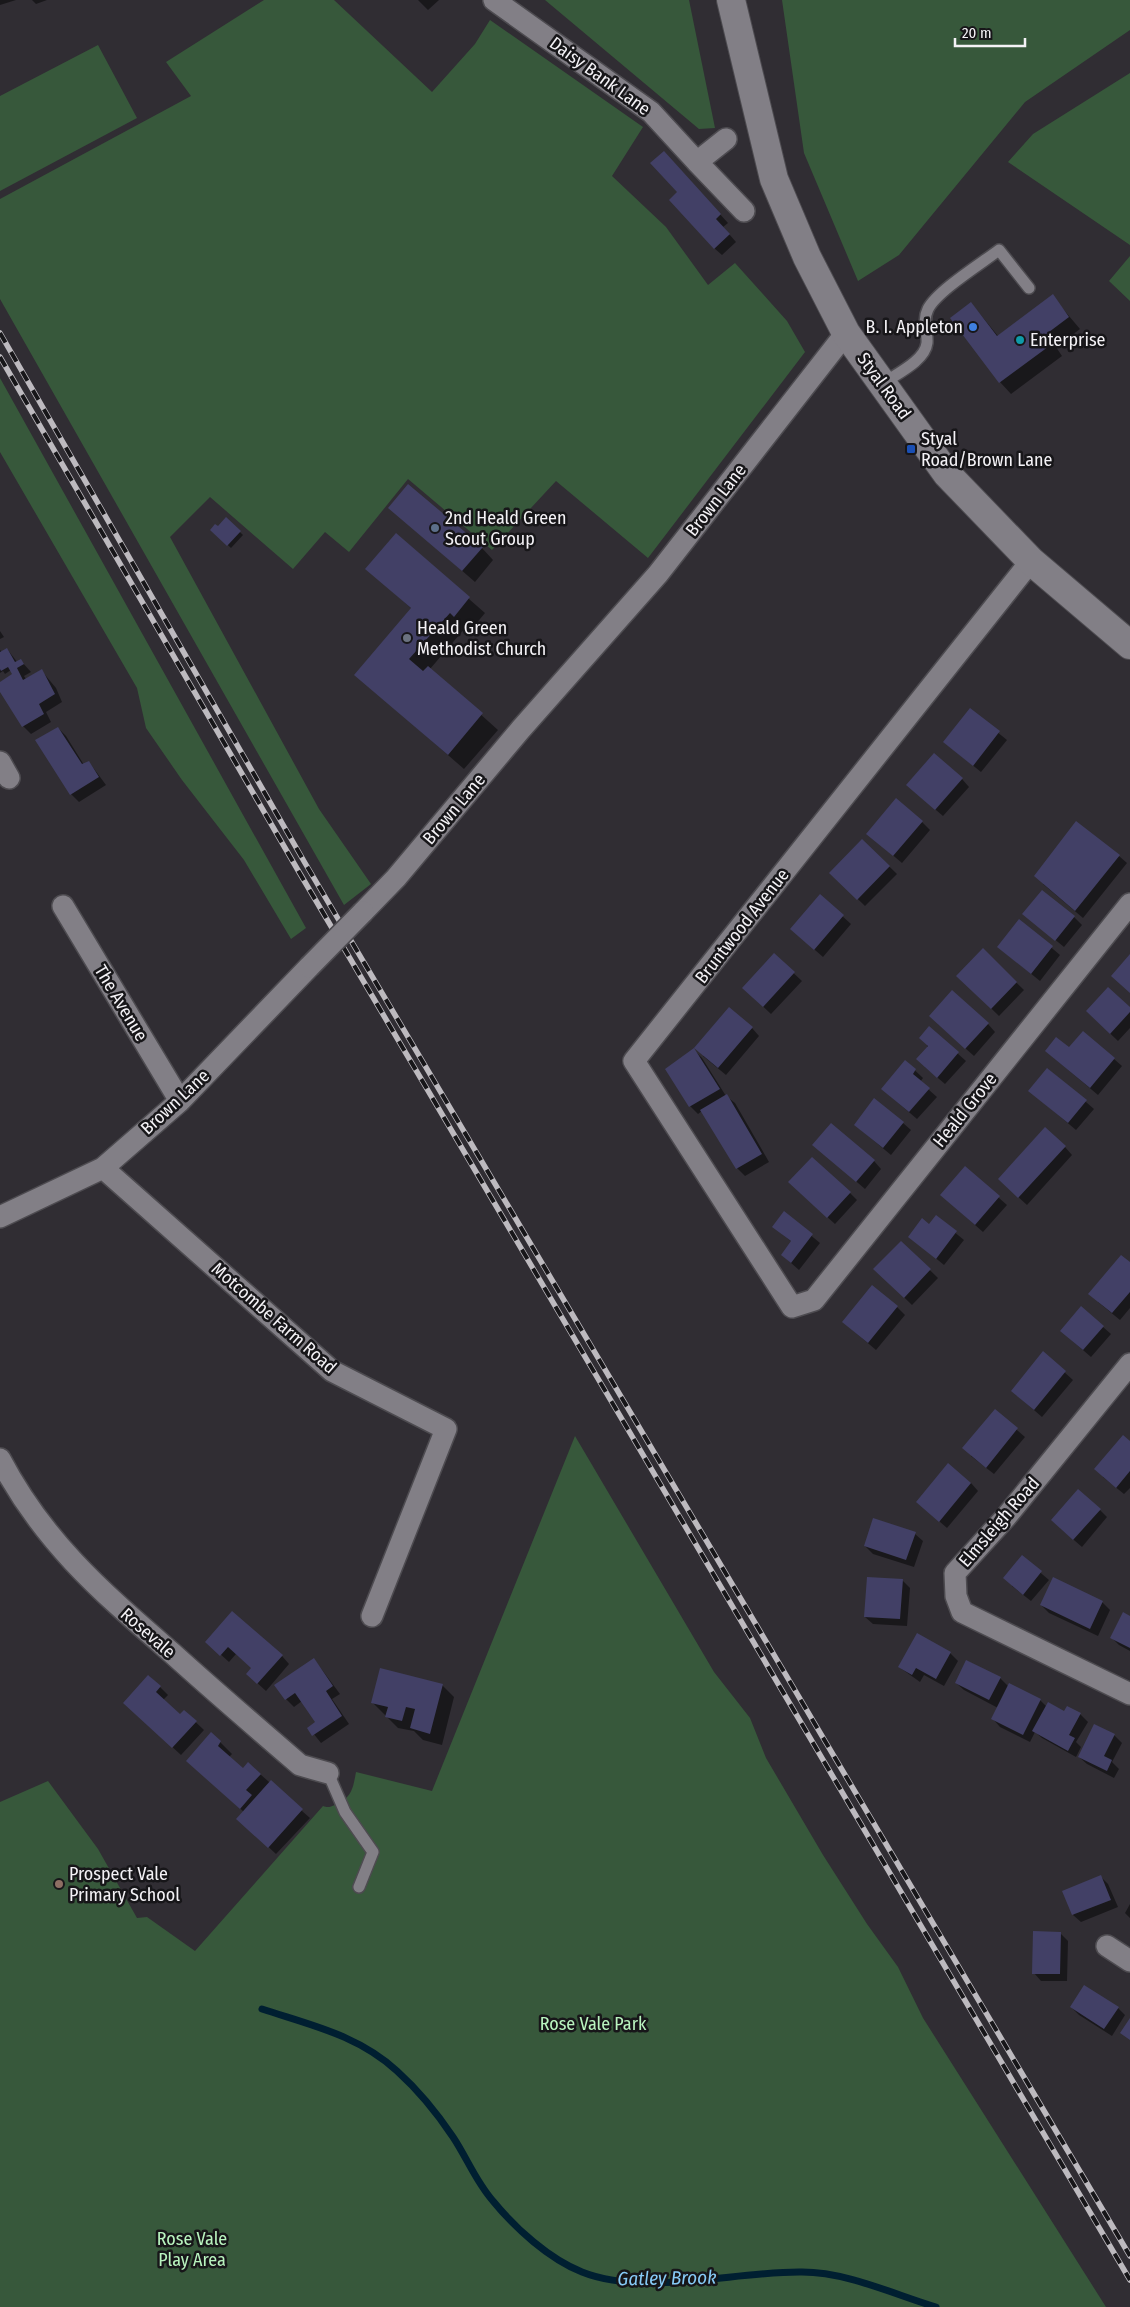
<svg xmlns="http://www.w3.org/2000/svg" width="1130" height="2307" font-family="'Fira Sans Condensed',sans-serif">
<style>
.green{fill:#37583b}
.shadow{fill:#0007}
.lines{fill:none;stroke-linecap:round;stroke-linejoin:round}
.stream{stroke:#001f31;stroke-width:7}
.building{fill:#424066}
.service-casing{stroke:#4d4b50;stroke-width:14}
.minor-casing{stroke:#4d4b50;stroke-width:24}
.secondary-casing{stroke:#4d4b50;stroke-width:30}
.service{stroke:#827f86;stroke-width:11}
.minor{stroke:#827f86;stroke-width:21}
.secondary{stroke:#827f86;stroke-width:28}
.rail-casing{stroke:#bdbabf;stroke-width:5.5}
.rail{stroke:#171619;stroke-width:4;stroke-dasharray:11;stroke-linecap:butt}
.minor-bridge-casing{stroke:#4d4b50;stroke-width:24;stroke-linecap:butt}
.minor-bridge{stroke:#827f86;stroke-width:21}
.shop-dot{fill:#3f7fe0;stroke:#171619;stroke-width:2}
.culture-dot{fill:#0f9aa8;stroke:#171619;stroke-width:2}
.transit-dot{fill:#1a4fb4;stroke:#171619;stroke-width:2}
.service-dot{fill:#5c6f8a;stroke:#171619;stroke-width:2}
.worship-dot{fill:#6b7280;stroke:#171619;stroke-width:2}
.education-dot{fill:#8d6e63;stroke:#171619;stroke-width:2}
.labels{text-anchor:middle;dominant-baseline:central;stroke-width:5;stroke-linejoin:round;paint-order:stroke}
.street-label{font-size:18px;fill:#f4f2f6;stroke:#171619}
.poi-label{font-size:18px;fill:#f4f2f6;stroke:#171619;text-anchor:start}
.park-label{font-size:18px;fill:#b9f4bf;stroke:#171619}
.water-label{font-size:19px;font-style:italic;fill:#87cbf7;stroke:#171619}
</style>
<rect width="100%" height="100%" fill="#302d33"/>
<path class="green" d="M264,0H334L432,92L475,44L490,20L643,127L612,176L666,227L708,285L735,263L787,321L805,352L648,558L556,481L492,550L408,479L349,552L325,532L293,569L210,497L170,537L319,809L371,884L344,905L0,299V199L191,96L166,62Z
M545,0H689L715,128L699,129Z
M782,0H1130V30L1025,102L899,255L858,281L804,153Z
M98,45L137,118L0,191V96Z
M1130,73V245L1008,162L1033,134Z
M1130,256V301L1109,281Z
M0,378L306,928L291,939L244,860L182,780L146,728L137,688L0,452Z
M575,1436L714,1672L750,1718L766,1758L823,1855L867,1924L898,1967L923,2018L1106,2307H0V1802L48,1781L98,1849L137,1918L147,1917L195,1951L323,1806C328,1808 330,1807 335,1805C352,1798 353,1788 356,1772L432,1791Z"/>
<path class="shadow" d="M0,0H16L0,5Z
M32,0H47L36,4Z
M418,0H439L428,10Z
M671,160L728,223L723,227L736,242L722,255L714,248Z
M1052,296L1080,329L1056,347L1062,356L1011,394L1000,382L971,303L998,336Z
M390,508L482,548L493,560L475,582Z
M226,519L243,535L231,548L212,530L218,528Z
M396,535L485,613L470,631L466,627L430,669L498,730L464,769L356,675L412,609L367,569Z
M0,631L4,637L0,639Z
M7,649L18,663L21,661L31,672L24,676L26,679L41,670L56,688L62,702L46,712L51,722L31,734L23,726L0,689V683L14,674L11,670L5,674L3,671L0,673V650L2,652Z
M970,710L1007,740L981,772L944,742Z
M58,728L66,736L84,765L89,762L106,785L79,802L71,794Z
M962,779L969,787L943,816L915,792Z
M922,822L930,830L902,863L876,841Z
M862,840L897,874L865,906L831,873Z
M1119,856L1127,863L1083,918L1043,884Z
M820,896L851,924L823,957L799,936Z
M1024,914L1074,917L1082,925L1064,947Z
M1019,920L1060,955L1040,981L998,947Z
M983,950L1024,990L999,1016L958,976Z
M774,955L802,981L771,1014L751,995Z
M1130,1008V1028L1118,1041L1095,1019Z
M938,1024H988L995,1032L974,1056Z
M752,1028L759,1036L726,1075L703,1056Z
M929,1028L966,1061L945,1084L925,1067Z
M1070,1049L1114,1059L1122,1066L1098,1095L1054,1058Z
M694,1050L702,1058L726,1096L735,1103L769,1162L745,1176L737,1168L702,1111L698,1114L690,1106Z
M906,1062L923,1078L920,1082L937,1097L917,1119L890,1096Z
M1048,1069L1094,1109L1076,1130L1038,1098Z
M903,1123L911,1130L891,1155L855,1125Z
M1065,1147L1072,1155L1027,1205L1007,1187Z
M822,1152L874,1161L881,1169L865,1189Z
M965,1168L1007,1205L983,1232L941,1195Z
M797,1190L850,1193L857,1200L835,1224Z
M784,1213L820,1243L799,1270L782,1255L792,1242L782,1234Z
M936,1217L964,1240L944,1265L910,1237L930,1225Z
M901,1242L938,1278L912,1305L875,1269Z
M1130,1264V1308L1120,1320L1098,1302Z
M897,1307L905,1315L876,1350L843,1322Z
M1103,1327L1111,1334L1091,1357L1069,1338Z
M1043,1353L1073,1380L1042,1417L1020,1398Z
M995,1411L1025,1437L994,1474L971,1456Z
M1130,1443V1488L1124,1494L1103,1477Z
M971,1483L978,1491L947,1528L917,1502Z
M1100,1510L1107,1517L1082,1547L1060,1528Z
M915,1534L923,1541L914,1567L873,1554L865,1546Z
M1022,1557L1049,1580L1031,1601L1012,1586Z
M902,1580L910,1588L907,1626L873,1624L865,1617Z
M1102,1602L1110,1610L1098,1636L1049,1613L1041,1605Z
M1130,1617V1651L1119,1645L1112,1638Z
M917,1635L950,1653L958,1661L944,1686L924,1675L920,1682L899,1667Z
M207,1642L282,1656L289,1664L266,1691L255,1681L252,1668L236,1654L229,1662Z
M314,1659L340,1694L332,1699L349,1724L321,1743L309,1728L317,1723L302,1701L294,1707L286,1699Z
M967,1661L1000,1678L1009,1687L1040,1700L1047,1707L1064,1713L1080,1714L1088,1722L1076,1742L1081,1747L1076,1757L1042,1738L1035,1732L1030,1742L1000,1727L993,1719L998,1708L964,1690L956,1683Z
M149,1676L168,1695L163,1700L180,1716L184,1711L204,1730L181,1755L132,1710Z
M442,1685L454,1697L442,1745L423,1740L414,1731L398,1728L373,1703Z
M212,1734L232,1754L229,1757L243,1770L260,1774L310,1818L276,1854L246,1826L244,1812L188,1761Z
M1114,1735L1122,1743L1112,1762L1119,1769L1114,1778L1087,1764L1079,1757Z
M1100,1876L1108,1884L1118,1907L1081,1922L1073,1915Z
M1130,1904V1918L1125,1913Z
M1060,1933L1068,1941L1067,1981H1041L1034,1973Z
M1071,2007L1118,2008L1125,2015L1112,2036L1079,2015Z"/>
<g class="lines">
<path class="stream" d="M262,2009C310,2025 358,2035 397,2071C418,2090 437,2113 453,2137C467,2158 476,2182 493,2201C515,2228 549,2259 582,2272C644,2297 736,2271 802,2272C847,2272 893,2294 936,2307"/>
</g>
<path class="building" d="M664,151L721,214L716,219L730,234L714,249L669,200L677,192L650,163Z
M1053,294L1069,317L1045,335L1052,344L999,383L950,318L971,302L997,336Z
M408,484L483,547L462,571L388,508Z
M226,517L241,531L227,546L210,530L215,524L218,526Z
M396,533L470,597L454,617L450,613L409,659L423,671L428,666L483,713L448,755L354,675L411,608L365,569Z
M7,648L15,662L21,659L24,664L17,668L23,680L42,669L55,694L39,704L44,714L22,727L0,692V682L12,674L8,667L1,671L0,669V652Z
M970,708L1000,731L973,766L943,742Z
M58,727L82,764L89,761L99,777L70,795L35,740Z
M934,753L963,778L935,810L906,785Z
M896,798L923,821L893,856L866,834Z
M1076,821L1120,855L1075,911L1034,876Z
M862,839L890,866L857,900L829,873Z
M1042,890L1075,916L1055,941L1022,914Z
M820,894L844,915L814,950L790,929Z
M1019,919L1053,946L1031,974L997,947Z
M983,948L1017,982L991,1009L956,976Z
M774,953L795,972L763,1007L742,988Z
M1130,954V993L1111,976Z
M1108,987L1130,1007V1012L1110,1034L1086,1011Z
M952,990L989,1023L965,1049L929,1016Z
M729,1007L753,1027L718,1068L694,1048Z
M929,1026L959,1052L937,1078L916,1059L928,1046L919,1038Z
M1083,1031L1115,1058L1090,1088L1045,1051L1056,1037L1069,1047Z
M694,1048L720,1089L689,1107L665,1069Z
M905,1060L916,1069L913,1074L930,1088L909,1112L881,1089Z
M1047,1068L1087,1100L1068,1123L1028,1091Z
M727,1094L762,1154L736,1169L700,1110Z
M874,1098L904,1122L883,1148L854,1125Z
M831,1123L875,1160L856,1182L812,1145Z
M1045,1127L1066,1146L1018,1198L998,1179Z
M812,1157L851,1192L827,1218L788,1182Z
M965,1166L1000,1196L975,1225L940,1195Z
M784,1211L813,1234L791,1263L781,1255L791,1241L772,1227Z
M936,1215L957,1231L936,1259L908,1237L922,1218L929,1224Z
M901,1241L931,1269L904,1298L873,1269Z
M1121,1255L1130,1262V1292L1112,1313L1088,1294Z
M872,1285L898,1306L868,1343L842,1322Z
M1081,1306L1104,1326L1083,1350L1060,1331Z
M1043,1351L1066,1371L1034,1410L1011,1391Z
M995,1409L1018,1428L986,1468L962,1448Z
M1123,1435L1130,1441V1471L1116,1488L1094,1469Z
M948,1463L971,1483L939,1522L916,1502Z
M1078,1489L1101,1509L1073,1540L1051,1520Z
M873,1518L916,1532L906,1560L864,1546Z
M1022,1555L1042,1571L1023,1595L1003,1578Z
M867,1577L903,1579L900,1619L864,1617Z
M1053,1577L1103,1601L1090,1629L1040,1605Z
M232,1611L283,1655L257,1684L246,1674L251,1668L228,1647L220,1656L205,1642Z
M1123,1612L1130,1616V1648L1110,1638Z
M917,1633L951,1652L936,1679L916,1668L912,1675L898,1667Z
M314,1658L333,1686L326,1691L342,1716L312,1736L307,1728L315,1722L295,1693L285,1700L274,1685Z
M966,1660L1001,1677L989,1700L955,1683Z
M380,1668L443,1684L430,1734L410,1728L415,1709L406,1707L402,1721L385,1717L388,1707L371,1703Z
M148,1675L161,1686L156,1692L180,1714L184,1710L197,1721L172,1748L123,1703Z
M1009,1683L1041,1699L1023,1735L991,1719Z
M1048,1702L1064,1711L1067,1706L1081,1713L1069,1735L1075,1738L1068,1751L1032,1731Z
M1094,1724L1115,1734L1104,1756L1112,1760L1107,1771L1078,1757Z
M211,1732L221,1741L218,1746L243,1768L248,1762L261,1774L246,1790L252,1795L240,1809L186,1761Z
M271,1780L303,1809L268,1848L236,1819Z
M1101,1875L1111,1900L1072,1915L1062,1891Z
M1033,1931L1061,1932L1060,1974H1032Z
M1084,1985L1119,2007L1104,2029L1070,2007Z
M1130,2018V2040L1120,2033Z"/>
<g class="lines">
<g class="service-casing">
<path id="service" d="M882,384C896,374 925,361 927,343C928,332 922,321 928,309C937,291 982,263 999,250L1029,288
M328,1773L345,1812L373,1852L359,1887"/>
</g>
<g class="minor-casing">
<path id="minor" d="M494,0L651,112L697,162
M726,139L697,162L744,211
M1031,561L634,1061L792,1307L814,1300L1130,904
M0,762L9,778
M63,906L180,1101
M363,912L396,878L521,729L658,574L846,333
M103,1168L332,1371L446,1429L372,1616
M0,1217L103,1168L180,1101L309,967
M1130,1364L1006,1517L955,1573L956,1596L962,1612L1130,1694
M0,1459C44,1543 102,1592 172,1653C214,1691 257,1728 300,1765L328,1773
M1107,1946L1130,1961"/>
</g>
<g class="secondary-casing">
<path id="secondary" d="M731,0L774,179L807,257L846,333L947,474L1031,561L1130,645"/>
</g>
<use href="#service" class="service"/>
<use href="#minor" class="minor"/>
<use href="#secondary" class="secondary"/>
<g class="rail-casing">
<path id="rail" d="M0,333L305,863L1130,2256
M0,357L299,872L1130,2280"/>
</g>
<use href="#rail" class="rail"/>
<g class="minor-bridge-casing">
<path id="minor-bridge" d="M309,967L363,912"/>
</g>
<use href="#minor-bridge" class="minor-bridge"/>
</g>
<circle class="shop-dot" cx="973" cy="327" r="5"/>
<circle class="culture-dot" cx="1020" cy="340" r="5"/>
<rect class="transit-dot" x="906" y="444" width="10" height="10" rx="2.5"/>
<circle class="service-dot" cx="435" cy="528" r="5"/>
<circle class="worship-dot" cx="407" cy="638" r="5"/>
<circle class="education-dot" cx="59" cy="1884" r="5"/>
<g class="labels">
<g class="street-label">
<text transform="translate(600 76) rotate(36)">Daisy Bank Lane</text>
<text transform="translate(884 386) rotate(54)">Styal Road</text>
<text transform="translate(716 500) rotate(-52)">Brown Lane</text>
<text transform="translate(454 809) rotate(-50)">Brown Lane</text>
<text transform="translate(742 926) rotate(-52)">Bruntwood Avenue</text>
<text transform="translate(121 1003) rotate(59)">The Avenue</text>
<text transform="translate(175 1102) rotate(-43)">Brown Lane</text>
<text transform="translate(965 1110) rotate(-51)">Heald Grove</text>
<text transform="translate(274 1318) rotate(41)">Motcombe Farm Road</text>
<text transform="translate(999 1522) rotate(-49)">Elmsleigh Road</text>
<text transform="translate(148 1633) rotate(41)">Rosevale</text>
</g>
<g class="poi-label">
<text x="963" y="327" text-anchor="end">B. I. Appleton</text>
<text x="1030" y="340">Enterprise</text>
<text x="921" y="439">Styal<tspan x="921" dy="21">Road/Brown Lane</tspan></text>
<text x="445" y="518">2nd Heald Green<tspan x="445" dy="21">Scout Group</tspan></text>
<text x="417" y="628">Heald Green<tspan x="417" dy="21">Methodist Church</tspan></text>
<text x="69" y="1874">Prospect Vale<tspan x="69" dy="21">Primary School</tspan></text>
</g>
<g class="park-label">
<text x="593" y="2024">Rose Vale Park</text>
<text x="192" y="2239">Rose Vale<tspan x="192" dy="21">Play Area</tspan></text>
</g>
<g class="water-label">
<text transform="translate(667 2278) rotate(-1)">Gatley Brook</text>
</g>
</g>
<path d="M955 38v8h70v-8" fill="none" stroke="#f4f2f6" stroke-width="2.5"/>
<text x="962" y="38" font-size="15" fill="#f4f2f6" stroke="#171619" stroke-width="4" paint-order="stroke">20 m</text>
</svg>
